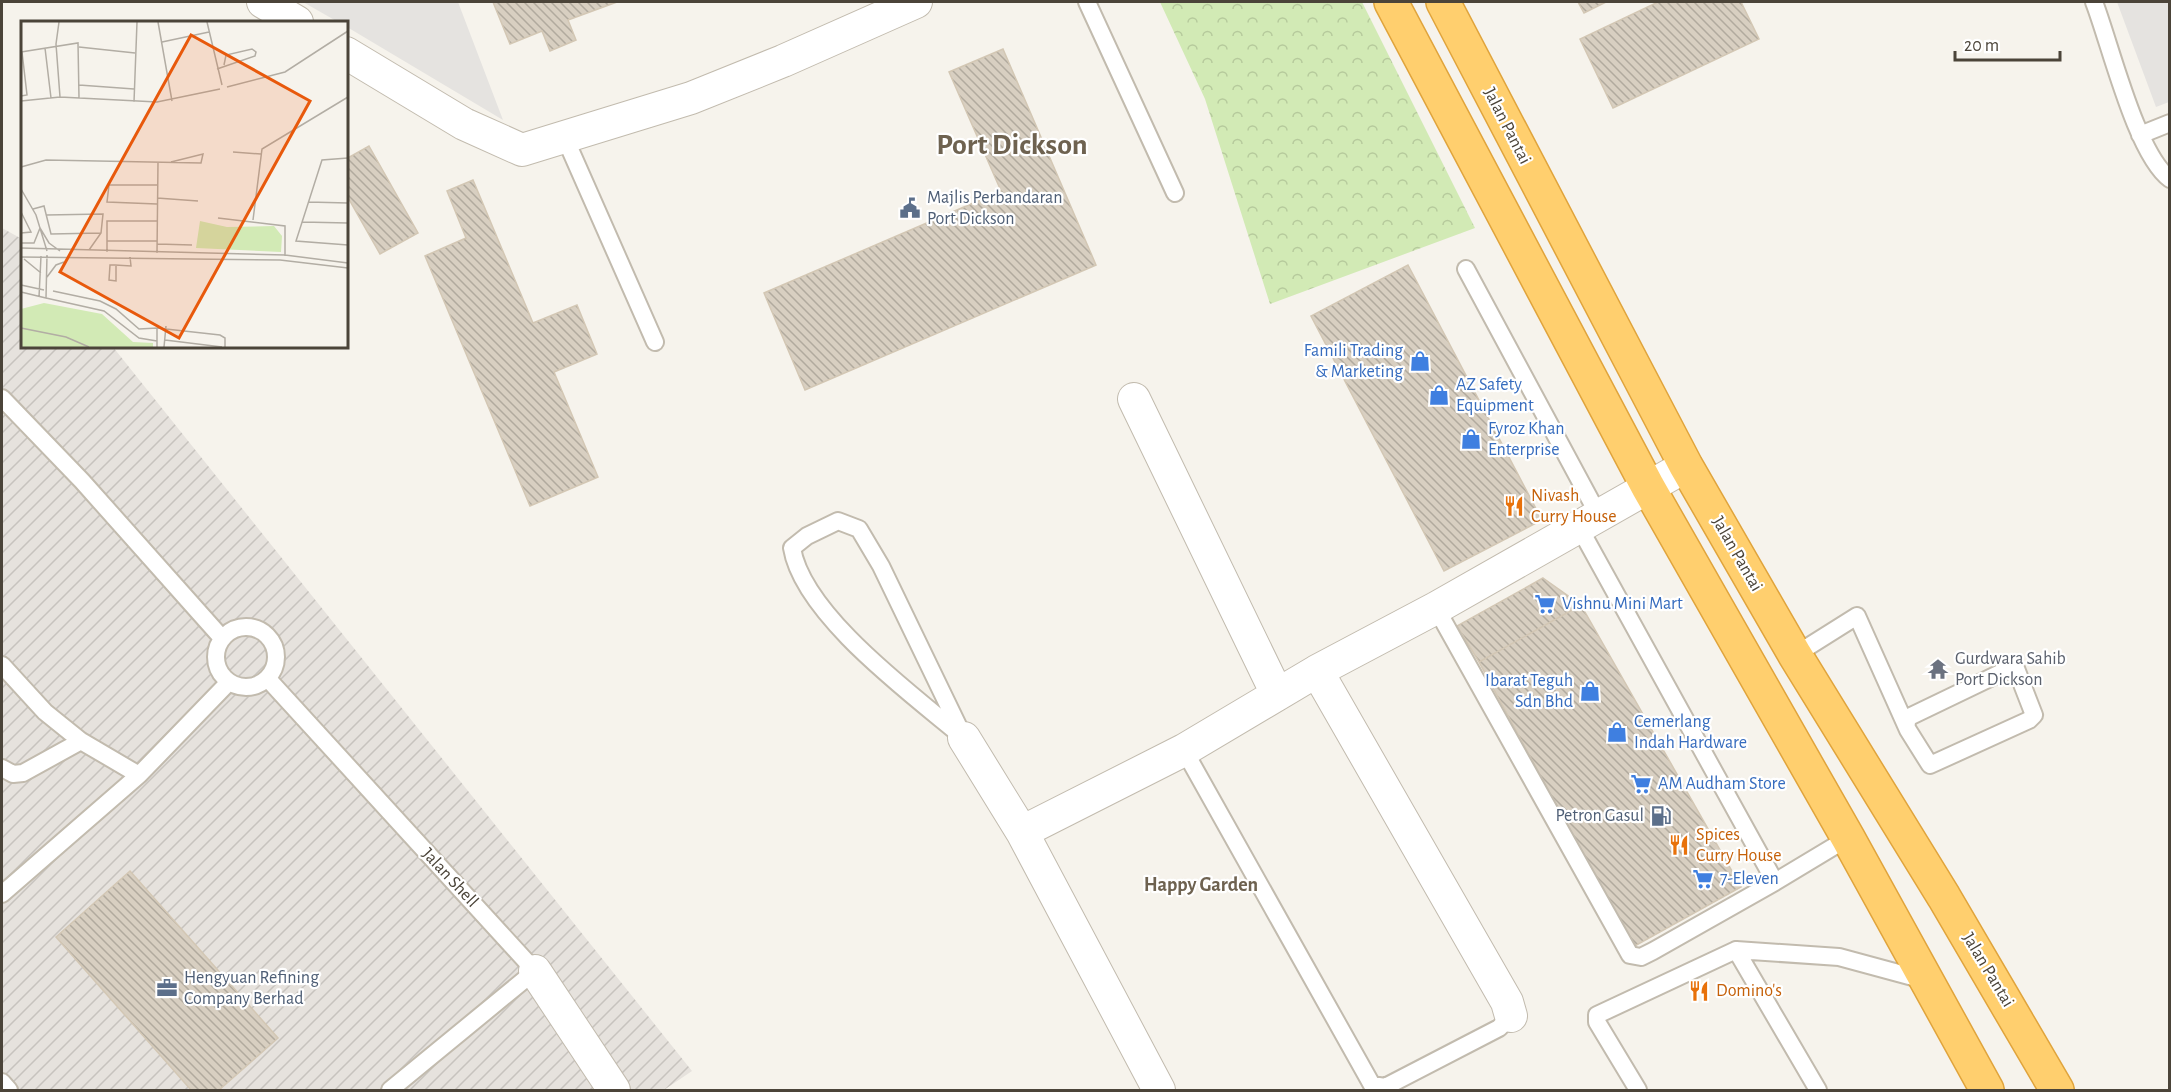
<svg xmlns="http://www.w3.org/2000/svg" width="2171" height="1092" font-family="'Alegreya Sans',sans-serif">
<style>
.industrial{fill:url(#industrial-furrows)}
.park{fill:url(#park-crowns)}
.parking{fill:#e5e3e0}
.building{fill:url(#building-back-hatch);stroke:#d3c7b4;stroke-width:1.5}
.lines{fill:none;stroke-linecap:round;stroke-linejoin:round}
.lane-casing{stroke:#c2bbae;stroke-width:20}
.street-casing{stroke:#c2bbae;stroke-width:34}
.highway-casing{stroke:#e0a43c;stroke-width:36}
.lane{stroke:#fff;stroke-width:16}
.street{stroke:#fff;stroke-width:32}
.highway{stroke:#ffcf6e;stroke-width:33}
.labels{text-anchor:middle;dominant-baseline:central;stroke-width:4.5;stroke-linejoin:round;paint-order:stroke}
.street-label{font-size:18px;fill:#4b4439;stroke:#fff}
.service-label{font-size:18px;fill:#4e5e75;stroke:#fff;text-anchor:start}
.shop-label{font-size:18px;fill:#366cbe;stroke:#fff;text-anchor:start}
.food-label{font-size:18px;fill:#c56008;stroke:#fff;text-anchor:start}
.worship-label{font-size:18px;fill:#5b616d;stroke:#fff;text-anchor:start}
.neighbourhood-label{font-size:20px;font-weight:bold;fill:#6e6250;stroke:#fff}
.town-label{font-size:30px;font-weight:bold;fill:#6e6250;stroke:#fff}
.inset-road{fill:none;stroke:#b2ada4;stroke-width:1.5}
.view{fill:#e8590c;fill-opacity:0.15;stroke:#e8590c;stroke-width:3}
.inset-edge{fill:none;stroke:#4b4439;stroke-width:3}
</style>
<defs>
<pattern id="industrial-furrows" width="10" height="10" patternUnits="userSpaceOnUse" patternTransform="scale(1.5)"><rect width="10" height="10" fill="#e6e2dd"/><path d="M-1 1l2-2M0 10L10 0M9 11l2-2" fill="none" stroke="#c7c3be"/></pattern>
<pattern id="park-crowns" width="20" height="18" patternUnits="userSpaceOnUse" patternTransform="scale(1.5)"><rect width="20" height="18" fill="#d2eab5"/><path d="M2 6a3 3 0 1 1 6 0M12 15a3 3 0 1 1 6 0" fill="none" stroke="#b6ca9c"/></pattern>
<pattern id="building-back-hatch" width="6" height="6" patternUnits="userSpaceOnUse" patternTransform="scale(1.5)"><rect width="6" height="6" fill="#d8cfc1"/><path d="M-1 5l2 2M0 0l6 6M5-1l2 2" fill="none" stroke="#b1aa9e"/></pattern>
</defs>
<rect width="100%" height="100%" fill="#f6f3ec"/>
<path class="industrial" d="M2,228L22,239V346L113,347L692,1071L664,1090H2Z"/>
<path class="park" d="M1160,2H1362L1475,228L1270,304L1205,99Z"/>
<path class="parking" d="M303,2H458L503,120L347,27L346,22H338Z
M2117,2H2169V102L2156,107Z"/>
<path class="building" d="M493,2H617L568,20L576,40L550,51L542,31L510,44Z
M1578,2H1606L1584,13Z
M1658,2H1741L1759,39L1613,108L1580,39Z
M1003,49L1096,265L805,390L764,293L1001,191L949,72Z
M369,146L418,233L380,254L346,194V159Z
M473,180L533,323L577,305L597,354L554,372L598,477L530,506L425,256L466,238L447,191Z
M1408,265L1542,520L1444,571L1311,316Z
M1543,578L1581,605L1479,662L1457,626Z
M1581,605L1741,887L1633,947L1479,662Z
M130,871L278,1038L219,1090H191L56,937Z"/>
<g class="lines">
<g class="lane-casing">
<path id="lane" d="M1087,2L1175,193
M2094,2C2110,43 2136,154 2170,179
M2140,135L2170,123
M565,138L655,342
M1466,269L1599,516
M2,398L82,481L221,637
M838,521L859,529L881,566L964,738C913,695 803,615 792,548L807,536Z
M1579,527L1775,882L1848,838
M1436,608L1630,955L1641,957L1653,951L1775,882
M216 657a30 30 0 1 1 60 0a30 30 0 1 1-60 0Z
M1795,655L1857,616L1908,730L1930,765L2029,720L2034,715L2015,666L1907,718V723
M2,665L45,712L81,741L139,775
M268,679L535,971L390,1090
M1184,750L1372,1085L1385,1087L1499,1028L1511,1016
M2,768L13,774L23,773L81,741
M2,894L139,775L228,683
M1736,950L1818,1090
M2,1082L9,1090
M1638,1090L1597,1022V1015L1736,950L1839,957L1924,980"/>
</g>
<g class="street-casing">
<path id="street" d="M263,2L297,22
M346,53L464,124L522,150L691,98L783,61L916,2
M1134,399L1277,694
M1317,671L1507,1002L1511,1016
M964,738L1022,832L1159,1090
M1022,832L1184,750L1317,671L1436,608L1686,466
M535,971L614,1090"/>
</g>
<g class="highway-casing">
<path id="highway" d="M1391,2L1648,487L1848,838L1987,1090
M1443,2L1686,466L1795,655L1944,897L2057,1090"/>
</g>
<use href="#lane" class="lane"/>
<use href="#street" class="street"/>
<use href="#highway" class="highway"/>
</g>
<defs>
<g id="civic-bare" transform="scale(1.62)"><path d="M-.6-6.5H3V-4.5H.6V-3L4-1V1h2V6H-6V1h2V-1L-.6-3ZM-1.2 2.5V6h2.4V2.5Z" fill="#5c6f8a" stroke="#fff" stroke-width="2.5" paint-order="stroke"/></g>
<g id="shop-bare" transform="scale(1.62)"><path d="M-5-2.5h2.3a2.7 3.5 0 0 1 5.4 0H5L5.5 6h-11ZM-1.5-2.5h3a1.5 2.3 0 0 0-3 0Z" fill="#3f7fe0" stroke="#fff" stroke-width="2.5" paint-order="stroke"/></g>
<g id="restaurant-bare" transform="scale(1.62)"><path d="M-5-6h1v4h1v-4h1v4h1v-4h1v5L-1.5 .5V6h-2V.5L-5-1ZM5-6V6H3V1.5H1.5Q1.5-4 5-6Z" fill="#e8710a" stroke="#fff" stroke-width="2.5" paint-order="stroke"/></g>
<g id="supermarket-bare" transform="scale(1.62)"><path d="M-6-5.5h2.5l.6 2H6L4.5 2H-2.5L-4.4-4H-6ZM-1.5 3.2a1.3 1.3 0 1 0 .1 0ZM3 3.2a1.3 1.3 0 1 0 .1 0Z" fill="#3f7fe0" stroke="#fff" stroke-width="2.5" paint-order="stroke"/></g>
<g id="temple-bare" transform="scale(1.62)"><path d="M0-6L5-2H3V0L6.5 2.5H4V6H1.5V3h-3V6H-4V2.5H-6.5L-3 0V-2H-5Z" fill="#6b7280" stroke="#fff" stroke-width="2.5" paint-order="stroke"/></g>
<g id="fuel-bare" transform="scale(1.62)"><path d="M-5.5-6h7V0h2V4h1.3V-2.5L3-4.5l.8-.8L6-3V5H2.5V1h-1V6h-7ZM-4.2-4.7v3.2H.2V-4.7Z" fill="#5c6f8a" stroke="#fff" stroke-width="2.5" paint-order="stroke"/></g>
<g id="office-bare" transform="scale(1.62)"><path d="M-6-3h4V-5.5h4V-3h4V5H-6ZM-1-4.5V-3h2v-1.5ZM-6 0V1H6V0Z" fill="#5c6f8a" stroke="#fff" stroke-width="2.5" paint-order="stroke"/></g>
</defs>
<g fill-rule="evenodd">
<use href="#civic-bare" x="910" y="208"/>
<use href="#shop-bare" x="1420" y="361"/>
<use href="#shop-bare" x="1439" y="395"/>
<use href="#shop-bare" x="1471" y="439"/>
<use href="#restaurant-bare" x="1514" y="506"/>
<use href="#supermarket-bare" x="1545" y="604"/>
<use href="#temple-bare" x="1938" y="669"/>
<use href="#shop-bare" x="1590" y="691"/>
<use href="#shop-bare" x="1617" y="732"/>
<use href="#supermarket-bare" x="1641" y="784"/>
<use href="#fuel-bare" x="1661" y="816"/>
<use href="#restaurant-bare" x="1679" y="845"/>
<use href="#supermarket-bare" x="1703" y="879"/>
<use href="#office-bare" x="167" y="988"/>
<use href="#restaurant-bare" x="1699" y="991"/>
</g>
<g class="labels">
<g class="street-label">
<text transform="translate(1507 126) rotate(63)">Jalan Pantai</text>
<text transform="translate(1737 554) rotate(60)">Jalan Pantai</text>
<text transform="translate(450 878) rotate(47)">Jalan Shell</text>
<text transform="translate(1988 970) rotate(59)">Jalan Pantai</text>
</g>
<g class="service-label">
<text x="927" y="198">Majlis Perbandaran<tspan x="927" dy="21">Port Dickson</tspan></text>
<text x="1644" y="816" text-anchor="end">Petron Gasul</text>
<text x="184" y="978">Hengyuan Refining<tspan x="184" dy="21">Company Berhad</tspan></text>
</g>
<g class="shop-label">
<text x="1403" y="351" text-anchor="end">Famili Trading<tspan x="1403" dy="21">&amp; Marketing</tspan></text>
<text x="1456" y="385">AZ Safety<tspan x="1456" dy="21">Equipment</tspan></text>
<text x="1488" y="429">Fyroz Khan<tspan x="1488" dy="21">Enterprise</tspan></text>
<text x="1562" y="604">Vishnu Mini Mart</text>
<text x="1573" y="681" text-anchor="end">Ibarat Teguh<tspan x="1573" dy="21">Sdn Bhd</tspan></text>
<text x="1634" y="722">Cemerlang<tspan x="1634" dy="21">Indah Hardware</tspan></text>
<text x="1658" y="784">AM Audham Store</text>
<text x="1720" y="879">7-Eleven</text>
</g>
<g class="food-label">
<text x="1531" y="496">Nivash<tspan x="1531" dy="21">Curry House</tspan></text>
<text x="1696" y="835">Spices<tspan x="1696" dy="21">Curry House</tspan></text>
<text x="1716" y="991">Domino's</text>
</g>
<g class="worship-label">
<text x="1955" y="659">Gurdwara Sahib<tspan x="1955" dy="21">Port Dickson</tspan></text>
</g>
<g class="neighbourhood-label">
<text x="1201" y="885">Happy Garden</text>
</g>
<g class="town-label">
<text x="1012" y="145">Port Dickson</text>
</g>
</g>
<g transform="translate(21 21)">
<rect width="327" height="327" fill="#f6f3ec"/>
<path d="M179,200L206,206L253,205L261,215L260,231L175,227ZM23,282L81,293L112,321L132,322V326H0V288Z" fill="#d2eab5"/>
<path class="inset-road" d="M38,1L35,23L39,76M137,1L151,80M186,1L201,64M141,21L188,11M58,26L114,32M24,27L30,77M0,31L57,22L58,77M196,48L234,35L235,31L231,28L205,34L203,44M58,64L113,68M206,66L264,51L327,10M0,75L6,74L1,31M0,80L39,76L136,81L199,68M113,81L116,1M212,131L240,133M327,137L301,139L275,220L327,224M0,146L25,139L180,142L182,133L150,141M136,164H88L86,181L136,183M0,168L15,194L26,230M136,177L177,180M287,181L327,182M12,188L23,185L30,213L80,212M0,191L10,211L0,212M25,194L82,193L80,212L68,229M197,197L264,205V235M232,199L241,128L327,76M281,201L327,202M19,207L28,222L39,230M86,220V200H136M0,222H13L19,207M136,223L171,224M0,227L264,234L327,242M86,231V220H136M136,232L137,141M0,236L259,239L327,247M3,238L20,252M95,244V260L88,259L89,244H94L110,245L109,236M26,256L35,244L43,241M0,264L23,269M32,270L79,280L95,288L118,308L136,307V326M0,271L25,277L26,234M18,276L20,235M25,277L83,290L118,317L136,320M0,307L45,316L68,326M136,307L199,314L204,317V326M144,319L201,326M143,326L145,305"/>
<path class="view" d="M170,14L289,80L158,317L39,251Z"/>
<rect width="327" height="327" class="inset-edge"/>
</g>
<rect width="2171" height="1092" fill="none" stroke="#4b4439" stroke-width="6"/>
<path d="M1955 51v9h105v-9" fill="none" stroke="#4b4439" stroke-width="3"/>
<text x="1964" y="51" font-size="18" fill="#4b4439" stroke="#ffffff" stroke-width="4.5" paint-order="stroke">20 m</text>
</svg>
